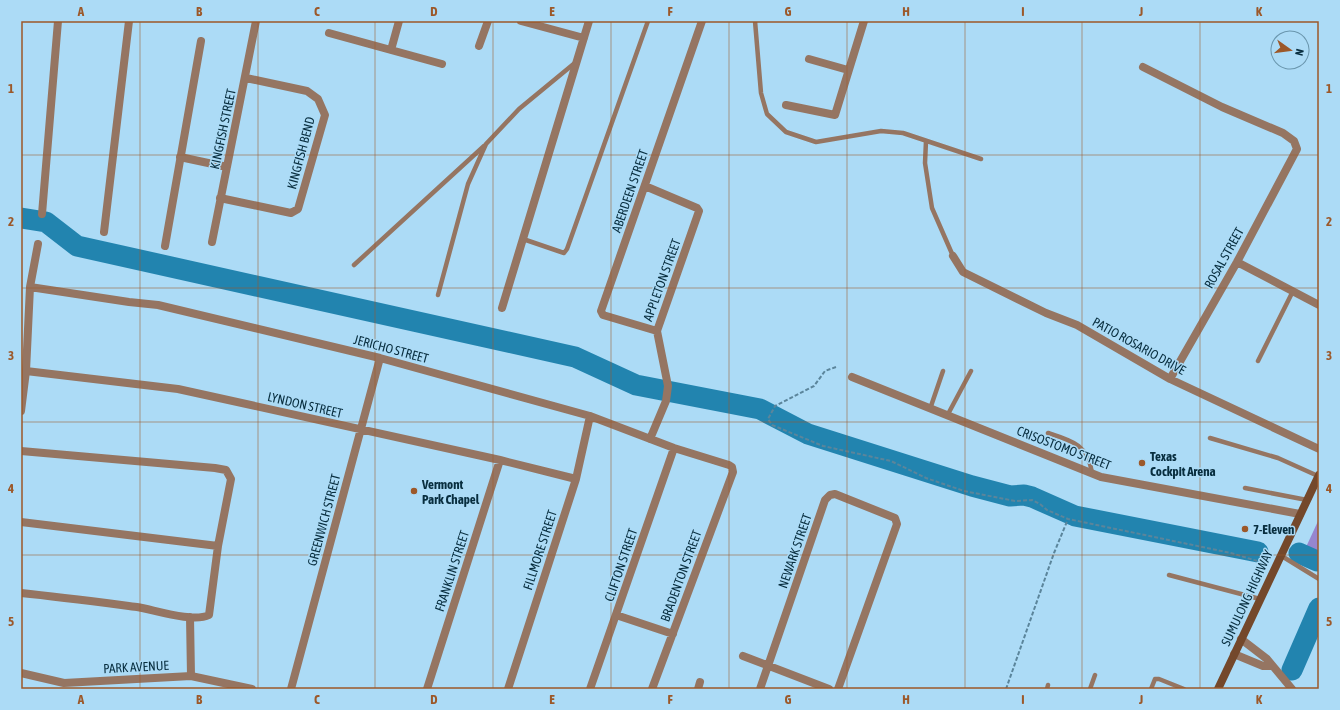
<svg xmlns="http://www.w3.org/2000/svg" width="1340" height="710" font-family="'Asap Condensed',sans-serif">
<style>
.forest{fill:#9686cf}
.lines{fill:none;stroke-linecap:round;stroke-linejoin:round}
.river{stroke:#2284af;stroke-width:21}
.path{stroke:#5b859b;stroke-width:2;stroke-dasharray:4 2;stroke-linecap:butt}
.lane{stroke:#957562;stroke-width:4.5}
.street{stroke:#957562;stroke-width:8}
.secondary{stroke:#74482b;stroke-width:8}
.grid{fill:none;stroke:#9c5829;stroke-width:1;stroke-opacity:0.55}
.poi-dot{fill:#9c5829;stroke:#acdbf6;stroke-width:1.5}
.labels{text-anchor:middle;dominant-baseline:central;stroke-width:3;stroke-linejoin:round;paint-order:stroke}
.street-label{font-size:13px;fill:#082e3f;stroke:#acdbf6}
.poi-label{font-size:13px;font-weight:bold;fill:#082e3f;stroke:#acdbf6;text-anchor:start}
.neatline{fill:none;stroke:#9c5829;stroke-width:1.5}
.grid-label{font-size:13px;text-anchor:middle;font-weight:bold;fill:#9c5829}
</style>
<rect width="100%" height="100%" fill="#acdbf6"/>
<path class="forest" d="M1319,519V566L1301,558Z"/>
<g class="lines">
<path class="river" d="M21,218L46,222L77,246L575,357L636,385L760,409L808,434L972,486L1010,496L1024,495L1032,497L1075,516L1258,552
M1299,553L1317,561
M1292,670L1319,608"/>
<path class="path" d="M836,367L825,371L814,386L775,406L768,419L772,425L823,446L891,461L926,478L964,491L1015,501L1032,500L1040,504L1047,510L1068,519L1231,553L1267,564
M1006,689L1054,553L1068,519"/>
<path class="lane" d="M755,21L761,93L767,114L786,132L816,142L881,131L903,133L981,159
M926,141L925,163L932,208L953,256
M523,239L564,253L567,249L648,21
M354,265L484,146
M438,295L468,184L486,144L519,109L576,62
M1258,361L1293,291
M930,409L943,371
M947,416L971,371
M1048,433C1073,441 1088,445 1092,473
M1210,438L1278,458L1318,476
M1245,488L1307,500
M1280,555L1319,579
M1169,575L1260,599
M1047,689L1048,685
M1090,689L1095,675
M1151,689L1155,679H1159L1184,689"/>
<path class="street" d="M521,21L584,38
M329,33L442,64
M479,46L488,21
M391,50L399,21
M809,59L848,70
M1143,67L1222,107L1283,133L1294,141L1297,149L1237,262L1170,379
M786,105L835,115L864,21
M180,157L227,167
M645,186L697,208L699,211L657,331L668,386L666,401L650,439
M220,198L291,213L298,209L325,115L318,99L307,91L246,78
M42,214L58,21
M104,232L129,21
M212,242L256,21
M165,246L201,41
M953,256L963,272L1046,313L1077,325L1170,379L1319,449
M1237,262L1319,305
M30,287L129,302L158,305L380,358L590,416L674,448L729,465L732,467L733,472L652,689
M502,308L589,21
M657,331L603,315L601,311L702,21
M26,371L178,389L500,460L576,479
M852,377L1101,477L1300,514
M21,411L26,371L30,287L38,244
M21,451L215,468L226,470L231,479L218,546L209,615C193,623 155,610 137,607C98,602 60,597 21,593
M21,522L218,546
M616,615L673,634
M190,617L191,676
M1241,639L1267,659L1292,689
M1234,654L1263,666H1272
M743,656L829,689
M21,673L64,683L191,676L252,689
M291,689L380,358
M427,689L500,460
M508,689L576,479L590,416
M590,689L674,448
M698,689L700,682
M760,689L825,500L830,495L835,494L895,518L897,524L838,689"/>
<path class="secondary" d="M1218,689L1319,475"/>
</g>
<path class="grid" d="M140,21V689M258,21V689M375,21V689M493,21V689M611,21V689M729,21V689M847,21V689M965,21V689M1082,21V689M1200,21V689M21,155H1319M21,288H1319M21,422H1319M21,555H1319"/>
<g class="poi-dot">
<circle cx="1142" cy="463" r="4"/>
<circle cx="414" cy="491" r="4"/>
<circle cx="1245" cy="529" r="4"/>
</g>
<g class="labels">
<g class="street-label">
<text transform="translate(223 129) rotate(-78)">KINGFISH STREET</text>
<text transform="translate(301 153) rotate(-75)">KINGFISH BEND</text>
<text transform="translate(630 191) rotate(-71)">ABERDEEN STREET</text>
<text transform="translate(1224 258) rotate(-61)">ROSAL STREET</text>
<text transform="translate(662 280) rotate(-70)">APPLETON STREET</text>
<text transform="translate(1139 346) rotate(29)">PATIO ROSARIO DRIVE</text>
<text transform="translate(391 349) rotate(15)">JERICHO STREET</text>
<text transform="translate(305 405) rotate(13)">LYNDON STREET</text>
<text transform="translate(1064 448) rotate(21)">CRISOSTOMO STREET</text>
<text transform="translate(324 520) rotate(-75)">GREENWICH STREET</text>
<text transform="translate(540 550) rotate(-72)">FILLMORE STREET</text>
<text transform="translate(795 551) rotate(-71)">NEWARK STREET</text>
<text transform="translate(621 565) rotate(-71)">CLIFTON STREET</text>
<text transform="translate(452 571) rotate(-72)">FRANKLIN STREET</text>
<text transform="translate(681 576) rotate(-70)">BRADENTON STREET</text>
<text transform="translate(1247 598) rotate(-65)">SUMULONG HIGHWAY</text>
<text transform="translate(136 667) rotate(-3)">PARK AVENUE</text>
</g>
<g class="poi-label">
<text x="1150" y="456">Texas<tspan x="1150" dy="15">Cockpit Arena</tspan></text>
<text x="422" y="484">Vermont<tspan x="422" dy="15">Park Chapel</tspan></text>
<text x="1253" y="529">7-Eleven</text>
</g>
</g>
<rect width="1340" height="710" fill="none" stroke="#acdbf6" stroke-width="44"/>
<g transform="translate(1290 50) rotate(104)"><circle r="19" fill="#acdbf6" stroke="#6a96ad"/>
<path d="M0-3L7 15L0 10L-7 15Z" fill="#9c5829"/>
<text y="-6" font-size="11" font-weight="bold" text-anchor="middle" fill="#082e3f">N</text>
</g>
<rect x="22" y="22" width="1296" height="666" class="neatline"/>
<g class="grid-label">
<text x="81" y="16">A</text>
<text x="199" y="16">B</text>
<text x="317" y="16">C</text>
<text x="434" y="16">D</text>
<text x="552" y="16">E</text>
<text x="670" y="16">F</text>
<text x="788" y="16">G</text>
<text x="906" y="16">H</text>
<text x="1023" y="16">I</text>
<text x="1141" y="16">J</text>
<text x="1259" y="16">K</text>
<text x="11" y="93">1</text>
<text x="1329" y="93">1</text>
<text x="11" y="226">2</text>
<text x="1329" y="226">2</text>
<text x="11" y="360">3</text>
<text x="1329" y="360">3</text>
<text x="11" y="493">4</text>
<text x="1329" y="493">4</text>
<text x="11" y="626">5</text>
<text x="1329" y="626">5</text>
<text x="81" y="704">A</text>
<text x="199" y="704">B</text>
<text x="317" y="704">C</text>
<text x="434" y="704">D</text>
<text x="552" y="704">E</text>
<text x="670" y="704">F</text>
<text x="788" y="704">G</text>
<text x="906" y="704">H</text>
<text x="1023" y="704">I</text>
<text x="1141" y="704">J</text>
<text x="1259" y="704">K</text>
</g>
</svg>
